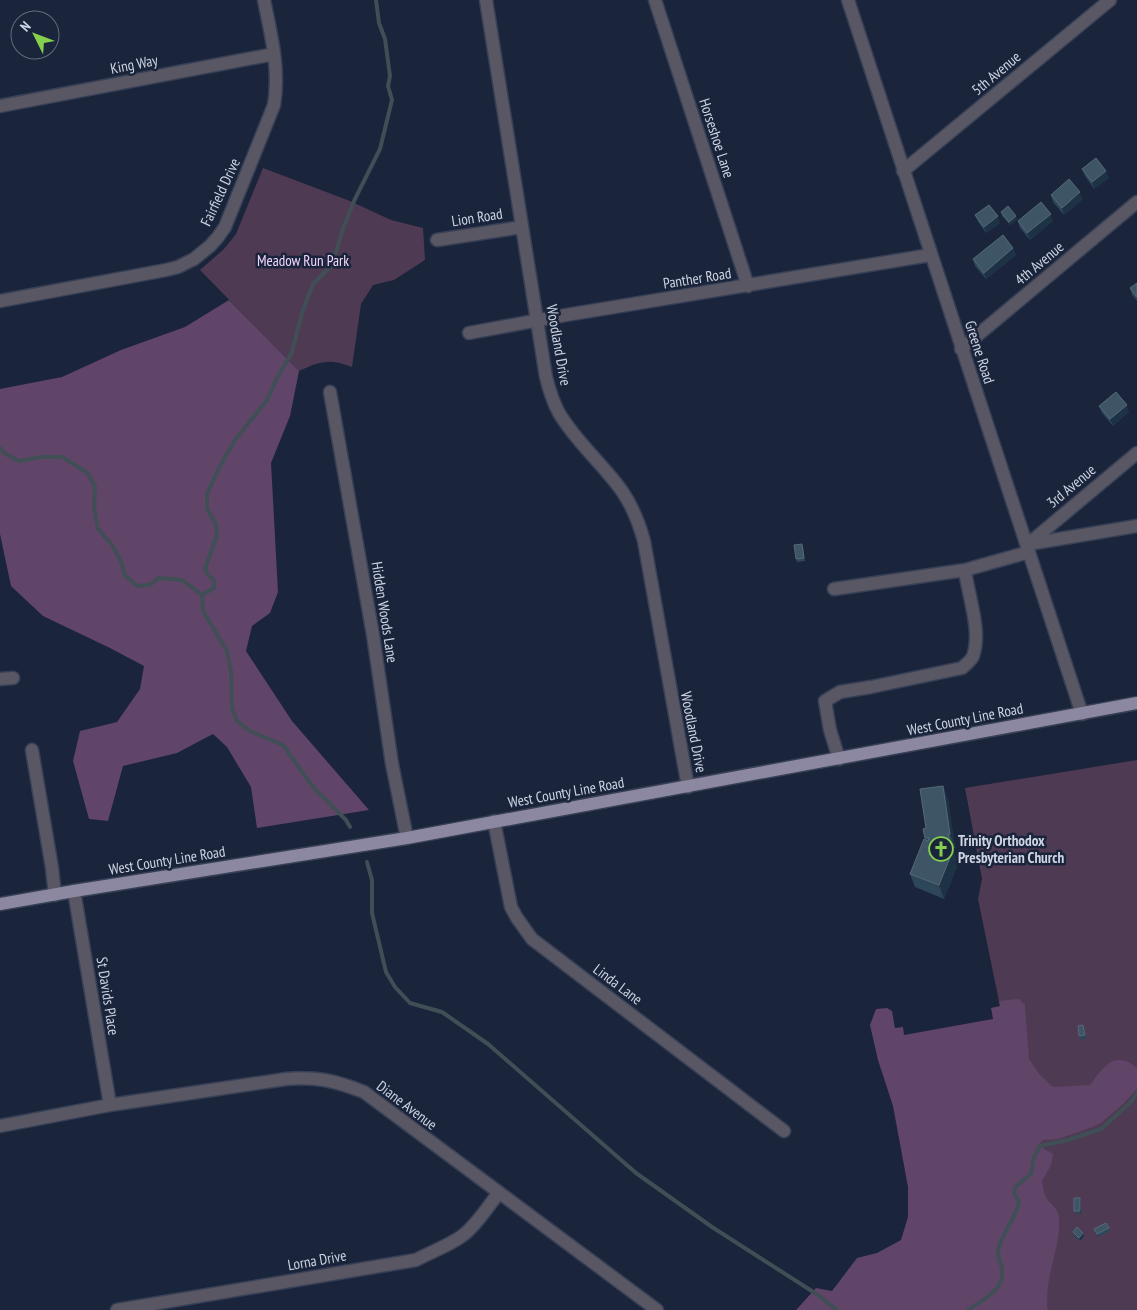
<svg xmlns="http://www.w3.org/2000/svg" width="1137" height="1310" font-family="'PT Sans Narrow',sans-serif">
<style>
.green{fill:#4f3a54}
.forest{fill:#614568}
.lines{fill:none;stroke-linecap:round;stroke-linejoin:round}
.stream{stroke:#404e56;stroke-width:4}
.minor-casing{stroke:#374056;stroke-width:15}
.major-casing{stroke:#374056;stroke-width:15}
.minor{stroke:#595763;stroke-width:12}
.major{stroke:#8d88a2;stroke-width:12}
.wall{fill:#2d4658}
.shaded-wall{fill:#1e3246}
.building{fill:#3e5566;stroke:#55697a}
.labels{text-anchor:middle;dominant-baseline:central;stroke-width:5;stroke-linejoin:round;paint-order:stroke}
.street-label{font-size:15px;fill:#cdd4e3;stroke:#1a243b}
.park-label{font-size:15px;fill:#f5d7fc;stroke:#1a243b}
.poi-label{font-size:15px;font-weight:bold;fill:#cdd4e3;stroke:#1a243b;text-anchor:start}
</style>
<rect width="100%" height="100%" fill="#1a243b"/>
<path class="green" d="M263,168L350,201L391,220L423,228L425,260L394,280L373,285L361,304L352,367C329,358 320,361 299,371L200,270L224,249L236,234Z
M1137,760V1310H1048L1000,1006L978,899L982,879L965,788Z"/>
<path class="forest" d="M229,300L299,371L290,416L271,463L278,592L270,613L252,626L246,651L292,721L369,810L257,828L251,787L227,747L213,734L177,753L123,766L108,821L89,819L73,761L80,731L117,722L140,689L144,666L110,648L43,616L11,586L0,534V389L62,377L121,350L185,327Z
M1019,999L1025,1005V1008L1029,1059L1040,1075L1053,1087L1090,1085C1103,1068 1114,1049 1137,1068V1089L1123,1104L1102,1122L1093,1127L1058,1139L1043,1140L1040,1143L1044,1149L1053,1154L1051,1165L1042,1181C1043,1186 1044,1195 1047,1199C1053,1207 1058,1208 1059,1218C1061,1249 1043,1279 1048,1310H796L816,1288L832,1291L857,1258L877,1253L901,1240L908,1217V1187L893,1106L878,1060L870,1025L876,1009L887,1008L892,1011L895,1028L903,1027L904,1035L993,1019L991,1008L1000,1006L999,1001Z"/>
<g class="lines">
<path class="stream" d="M0,448L4,453L19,461L41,457H62L88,473L95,487L94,507L98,529L112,545L121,561L125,575L137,586L150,585L159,578L182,580L202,595L203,611L227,651L231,672L232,708L237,721L250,731L283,745L313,787L346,820L350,827
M202,595L214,588V580L208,575L205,569L217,535L216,524L207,509V494L220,466L235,440L267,400L276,380L292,352L302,313L313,284L332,265L343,229L354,201L380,149L392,100L388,86L390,76L385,39L379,23L376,0
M367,862L372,880V913L386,972L395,987L410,1003L442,1012L488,1044L636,1173L712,1227L818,1295L837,1310
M968,1310C982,1300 1005,1290 1002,1270C1001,1259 995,1258 1000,1244C1005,1229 1017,1216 1019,1201L1014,1194L1015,1187L1031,1174L1034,1157L1040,1146L1068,1140L1101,1129L1132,1101L1137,1093"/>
<g class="minor-casing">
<path id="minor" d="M486,0L546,377C549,389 553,402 559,413C576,442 603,464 622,491C633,507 639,523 644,541L688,787
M655,0L748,286
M848,0L1082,714
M0,106L274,54
M903,171L1110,0
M437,240L522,227
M0,301L166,270L178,267L194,259L210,246L218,237L225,227L274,105C280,69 271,35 264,0
M469,333L566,315L930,255
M961,349L1137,202
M330,392L373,635L392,764L407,838
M1029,544L1137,526
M1027,545L1137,453
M834,589L965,570
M0,679L13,678
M32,750L52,868L55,895
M839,759L830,730L825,701L840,692L871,687L962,668C966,664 971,661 973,656C982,631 968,596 965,570L1029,552
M494,821L511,907L517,918L532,939L784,1131
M74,891L110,1105
M0,1126L110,1105L286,1079C316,1076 336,1081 364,1092L657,1310
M117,1310L416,1260C431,1252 448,1246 462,1236C477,1225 487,1207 499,1193"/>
</g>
<g class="major-casing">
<path id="major" d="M0,904L74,891L407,838L1137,703"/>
</g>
<use href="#minor" class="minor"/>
<use href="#major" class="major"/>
</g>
<path class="wall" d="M1082,169L1109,178L1094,189L1085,176Z
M1051,195L1083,199L1064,215L1053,202Z
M1001,212L1018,219L1010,225L1002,216Z
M975,215L1000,223L986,233L978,222Z
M1018,221H1053L1030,240L1020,228Z
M1013,248L1016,255L986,279L975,266L973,259Z
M1137,283V301L1132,295L1130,288Z
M1099,406L1129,412L1113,426L1102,413Z
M803,547L805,561L797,562L796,559Z
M943,786L948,799L955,848H953L954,853L958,864L944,899L915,887L910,874L925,840V838L926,828Z
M1083,1025L1087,1038L1081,1040L1079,1036Z
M1081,1202V1214H1076L1074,1211Z
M1109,1228L1110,1231L1098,1237L1094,1229Z
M1073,1232L1084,1236L1080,1241L1074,1236Z"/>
<path class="shaded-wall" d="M1106,171L1109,178L1094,189L1092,182Z
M1080,192L1083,199L1064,215L1062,208Z
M1051,214L1053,221L1030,240L1027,233Z
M998,216L1000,223L986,233L984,227Z
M1016,216L1018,219L1010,225L1009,222Z
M1013,248L1016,255L986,279L984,273Z
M1127,405L1129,412L1113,426L1110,419Z
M943,786L948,799L955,848L950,834Z
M948,834L958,864L944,899L939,885Z
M1080,1198L1081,1202V1214L1080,1211Z
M1083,1233L1084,1236L1080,1241L1079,1238Z"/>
<path class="building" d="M1096,158L1106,171L1092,182L1082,169Z
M1069,179L1080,192L1062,208L1051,195Z
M1041,202L1051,214L1027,233L1018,221Z
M989,205L998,216L984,227L975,215Z
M1008,206L1016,216L1009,222L1001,212Z
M1003,235L1013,248L984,273L973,259Z
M1137,283V297L1130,288Z
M1116,392L1127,405L1110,419L1099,406Z
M802,544L804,558L796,559L794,545Z
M943,786L950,834H948L950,844L948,849L953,850L939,885L910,874L924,839L928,841L929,838H925L923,829L926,828L920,789Z
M1083,1025L1085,1035L1079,1036L1078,1026Z
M1074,1198H1080V1211H1074Z
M1106,1223L1109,1228L1097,1234L1094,1229Z
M1077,1227L1083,1233L1079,1238L1073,1232Z"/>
<defs>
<g id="church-ring" transform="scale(1.25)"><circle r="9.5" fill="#1a243b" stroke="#85cf4c" stroke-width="1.5"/><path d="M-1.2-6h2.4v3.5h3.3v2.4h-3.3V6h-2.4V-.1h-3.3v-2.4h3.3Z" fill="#85cf4c"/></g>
</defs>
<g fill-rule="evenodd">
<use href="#church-ring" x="941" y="849"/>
</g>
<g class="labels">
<g class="street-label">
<text transform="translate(134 64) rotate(-11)">King Way</text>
<text transform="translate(996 73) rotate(-40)">5th Avenue</text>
<text transform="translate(717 138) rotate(72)">Horseshoe Lane</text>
<text transform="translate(220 192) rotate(-65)">Fairfield Drive</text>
<text transform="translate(477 217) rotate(-9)">Lion Road</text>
<text transform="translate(1039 263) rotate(-40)">4th Avenue</text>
<text transform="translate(697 278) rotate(-9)">Panther Road</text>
<text transform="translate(559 345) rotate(80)">Woodland Drive</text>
<text transform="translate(980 352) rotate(72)">Greene Road</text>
<text transform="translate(1071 486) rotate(-40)">3rd Avenue</text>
<text transform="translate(385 612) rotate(81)">Hidden Woods Lane</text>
<text transform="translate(965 719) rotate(-11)">West County Line Road</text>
<text transform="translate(694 732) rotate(79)">Woodland Drive</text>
<text transform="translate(566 792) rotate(-10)">West County Line Road</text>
<text transform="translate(167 860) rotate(-9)">West County Line Road</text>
<text transform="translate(618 984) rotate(37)">Linda Lane</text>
<text transform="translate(108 996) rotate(81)">St Davids Place</text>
<text transform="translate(407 1105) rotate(37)">Diane Avenue</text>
<text transform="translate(317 1260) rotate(-10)">Lorna Drive</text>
</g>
<g class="park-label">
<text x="303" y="260">Meadow Run Park</text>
</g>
<g class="poi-label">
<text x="958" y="840">Trinity Orthodox<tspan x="958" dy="17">Presbyterian Church</tspan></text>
</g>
</g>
<g transform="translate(35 35) rotate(312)"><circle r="24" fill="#1a243b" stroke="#626a7e"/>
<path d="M0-4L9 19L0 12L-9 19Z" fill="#85cf4c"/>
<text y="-8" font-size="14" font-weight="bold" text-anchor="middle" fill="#cdd4e3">N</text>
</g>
</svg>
